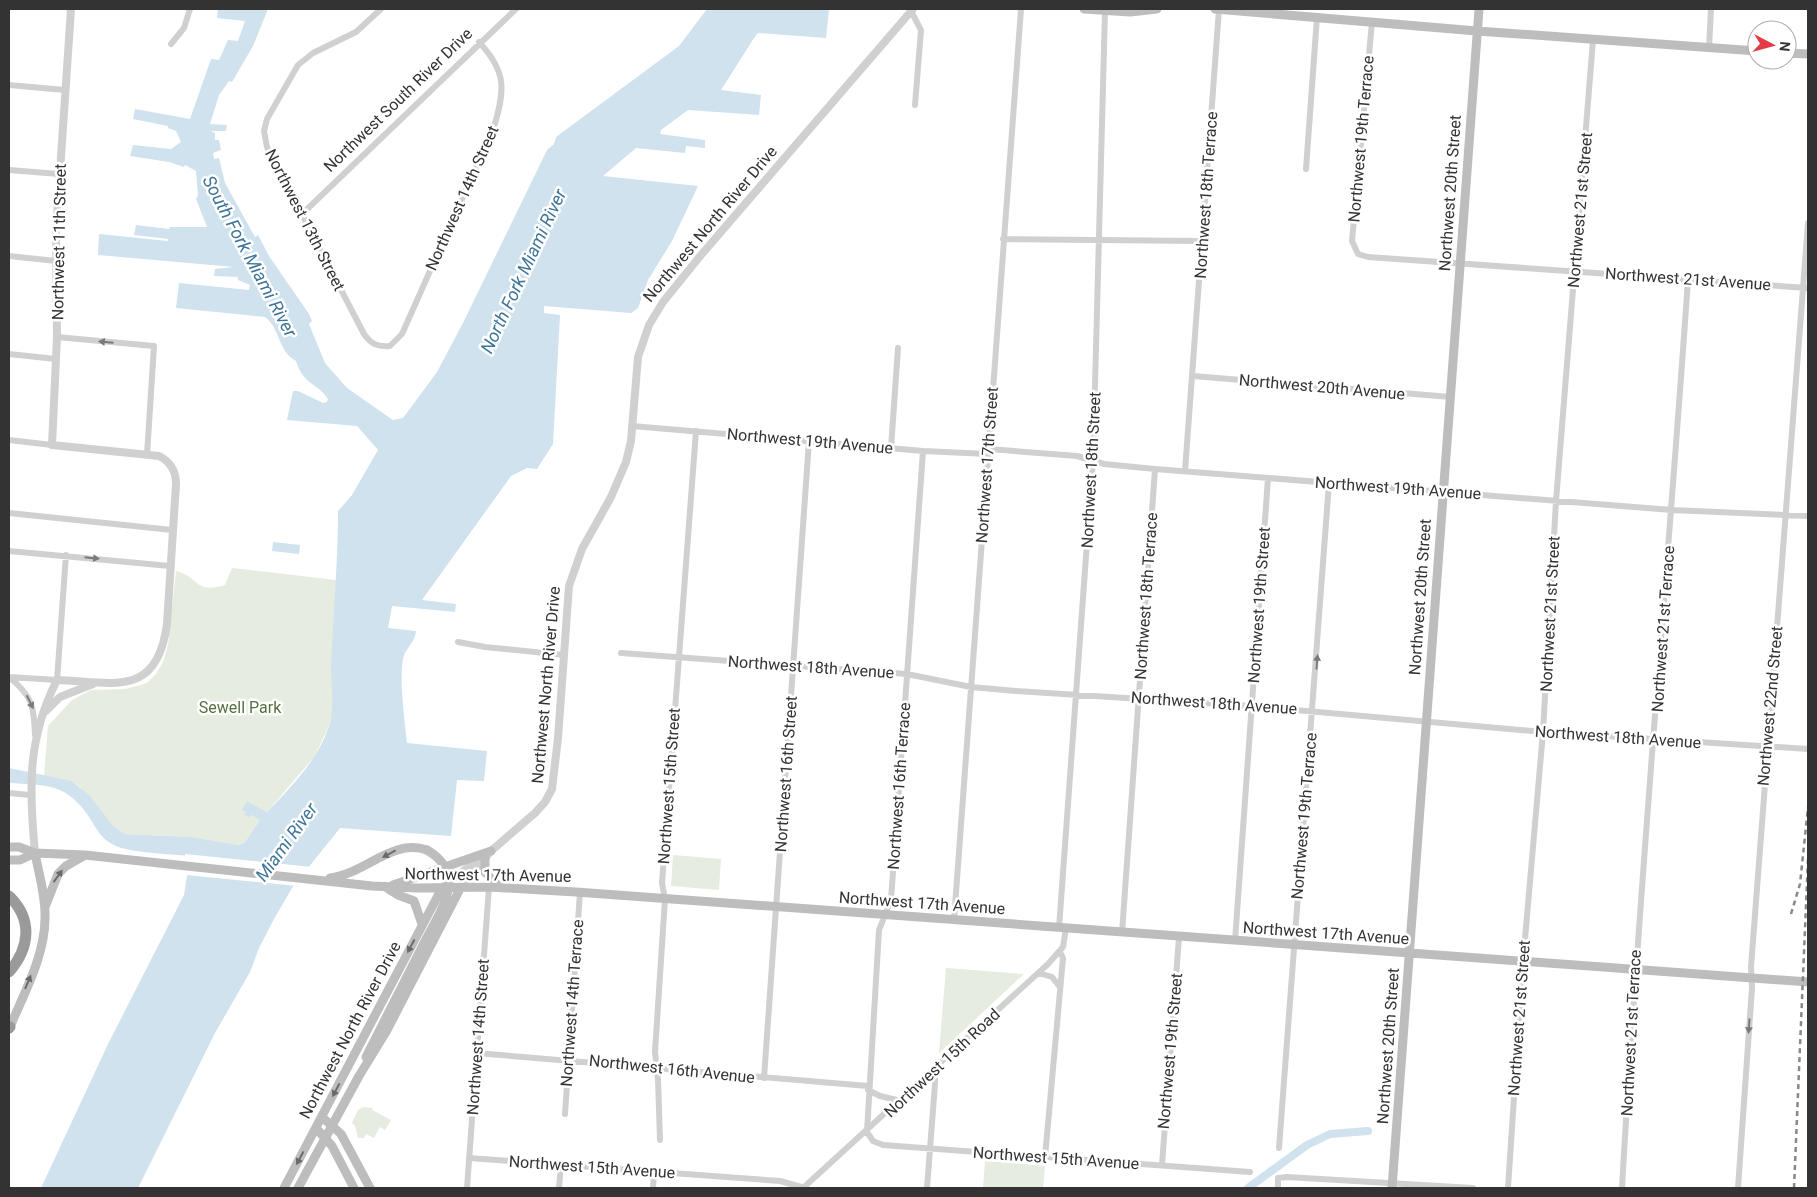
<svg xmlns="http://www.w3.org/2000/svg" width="1817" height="1197" font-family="Roboto,sans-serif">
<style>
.green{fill:#e6ecdf}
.water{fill:#cfe2ee}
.pier{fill:#fff}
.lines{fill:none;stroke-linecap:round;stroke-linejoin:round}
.canal{stroke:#cfe2ee;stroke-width:8}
.minor{stroke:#d0d0d0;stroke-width:6}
.tertiary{stroke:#d0d0d0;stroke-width:8}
.secondary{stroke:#bdbdbd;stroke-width:9}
.motorway{stroke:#9a9a9a;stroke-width:11}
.rail{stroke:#888;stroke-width:2.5;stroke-dasharray:5 4;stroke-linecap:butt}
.secondary-bridge{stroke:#bdbdbd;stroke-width:9}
.oneway{fill:#7a7a7a}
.oneway2{fill:#6a6a6a}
.labels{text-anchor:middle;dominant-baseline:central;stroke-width:5;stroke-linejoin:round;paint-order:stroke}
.street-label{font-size:16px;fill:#333;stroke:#fff}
.park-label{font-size:16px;fill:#56703f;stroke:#fff}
.water-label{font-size:18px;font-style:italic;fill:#3f7597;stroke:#fff}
</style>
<rect width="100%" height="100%" fill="#fff"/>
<path class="green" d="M232,568L336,580L331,668L334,706L328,728L314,757L267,812L247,801L251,815L260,820L245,842L239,845L192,837L125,834L113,826L79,786L72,781L44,776L48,726L72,700L91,690L125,689L141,685L148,682L156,674L163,662L168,645L176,571C202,578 193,594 225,585Z
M673,855L721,859L719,890L671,886Z
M946,968L1024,974L939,1053Z
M363,1107L373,1108L372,1110L391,1120L385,1130L380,1127L374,1138L366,1134L364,1138H358L355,1126L352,1123L358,1110Z
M985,1161L1045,1166L1043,1188H983Z"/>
<path class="water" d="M218,9H268L253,46L232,82L229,81L219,95L210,124L227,125L226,131H211L215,133V140H219L221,150L213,153L214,159L219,158L225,183L255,237L258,235L269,256L309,314L312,321L309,324L325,363L347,388L393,420L403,418L437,372L463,323L547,150L554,144L556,137L679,46L707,9H829L826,38L758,33L754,38L721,90L761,95L759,115L688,110L661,130L660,134L705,140V148L686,146L685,153L636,148L603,176L698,186L672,241L648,280L638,308L631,313L544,306V313L560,315L553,444L537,469L527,468L511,476L422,600L456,604L455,612L392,606L388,628L416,631C415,642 408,646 404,655C398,674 405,722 407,743L487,751L484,781L457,780L451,836L340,828L292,888L274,919L259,948L250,972L215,1033L138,1188H41L108,1044L184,895L190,856C171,854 129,853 114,845C101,839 96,828 89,817C67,783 45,785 9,783V768L72,781L90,796L113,826L125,834L192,837L239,845L245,842L260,820L251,815L249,817L244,815L246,812L242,810L247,801L267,812C291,787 318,760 329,726C335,705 331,687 331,666C333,614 338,563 338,511L352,495L378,450L357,426L287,420L293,391H298L323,403L327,402L328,399C318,383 304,386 296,361C277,350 281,329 265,317L176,308L179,283L249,290L250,285L238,280V277L214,276L215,269L234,267L98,255L99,234L168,241V239L134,235L136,225L169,229L170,227H207L196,199L198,195L196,171L185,165L184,167L169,162L130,156L133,145L171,149L181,142L176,131L168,128V126L133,119L135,109L190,119L211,59L219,60L228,40L238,41L245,21L217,18Z
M273,542L300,545L299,554L272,551Z"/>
<path class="pier" d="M185,854L312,867L297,886L186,875L187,858H185Z"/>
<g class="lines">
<path class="canal" d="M1248,1188L1307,1145L1330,1134L1368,1131"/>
<path class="minor" d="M381,9L356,32L313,53L298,65L267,119L264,131L267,147L364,334C371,344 377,347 390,346L402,334L494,127C505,90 507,72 479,42
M911,11L921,30L915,105
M1372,22L1352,241L1358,254L1368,257L1808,288
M171,44L184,28L190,9
M1709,48L1711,9
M9,85L65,90
M1306,169L1317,17
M9,170L59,174
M302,214L516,9
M1003,239L1202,241
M9,256L56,261
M57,337L154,346L147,455
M9,354L56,359
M1193,376L1451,397
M632,426L923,451L988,454
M9,440L52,445
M891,448L898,348
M989,449L1077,456L1104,464L1155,469L1672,510L1808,516
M923,451L891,900L879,930L867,1132L873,1141L883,1145L1250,1172
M1185,471L1219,9
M9,513L172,530
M9,551L170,566
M458,642L485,647L564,655
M621,653L907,674L971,687L1016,691L1251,706L1543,732L1808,749
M9,677L57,680L66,555
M9,677C32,696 34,705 35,735
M9,793L30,795
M954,920L1021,9
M1059,928L1093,460L1105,11
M1122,933L1155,469
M1235,941L1268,478
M1039,973L1052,977L1059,986
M476,1053L868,1086
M764,1078L809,441
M868,1090L880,1096L901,1101
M565,1114L580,892
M660,1140L658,1079L655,1052L665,899L662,883L696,431
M1279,1148L1329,483
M1045,1157L1063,958L1060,952
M469,1158L780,1181L805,1188
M1162,1165L1179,937
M467,1188L489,887
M559,1188L561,1165
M653,1188L654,1172
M803,1188L1048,964L1063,947L1066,928
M927,1188L935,1084V1079L931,1073
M1278,1188V1178L1287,1177L1473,1188
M1508,1188L1523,962L1543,732L1556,501L1593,40
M1622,1188C1639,885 1667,583 1688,280
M1738,1188L1752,988L1751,967L1808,223"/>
<path class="tertiary" d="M57,680C113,682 157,699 167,624L176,484C176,471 171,462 159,456L52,445L57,337L56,231L71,9
M46,711L60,697L93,684
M35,853C29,789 27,739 57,680
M446,884L481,858
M461,887L491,851L535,813L545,802L552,789L558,738L569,586L582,549L611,497L626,462L631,441L638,357L649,325L663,302L701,255L913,9"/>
<path class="secondary" d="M1084,9L1130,12L1157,9
M1215,9L1477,31L1757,51
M1787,53L1808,54
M9,847H19L35,853
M485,858V872L499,887
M9,860H20L35,853L85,855L372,886L417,888L489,887L576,892L1808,982
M330,878C365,874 392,838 427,850
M393,885L491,851
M385,887L398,895L414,901L422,924
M45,907L58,874L66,866L85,855
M10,1027C24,993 45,956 45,918C46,897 39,875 35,853
M366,1057L423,945
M322,1117L341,1134L370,1188
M316,1128L332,1146L354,1188
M284,1188L442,888
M298,1188L359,1076L386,1032L461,887
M1392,1188L1479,9"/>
<path class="motorway" d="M9,896C33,919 30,948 9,972
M9,1028L10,1027"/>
<path class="rail" d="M1791,914L1800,884L1808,807
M1794,1188L1808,858"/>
<path class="secondary-bridge" d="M423,945C438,914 470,875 427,850"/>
</g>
<defs><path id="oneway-solid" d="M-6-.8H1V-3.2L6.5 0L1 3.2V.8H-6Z" transform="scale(1.25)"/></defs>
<g class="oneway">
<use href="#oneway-solid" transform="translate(106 342) rotate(-175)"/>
<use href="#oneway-solid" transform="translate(92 558) rotate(6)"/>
<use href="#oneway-solid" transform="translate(1317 662) rotate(-86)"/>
<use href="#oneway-solid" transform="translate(30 702) rotate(64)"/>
<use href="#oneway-solid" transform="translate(1749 1026) rotate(94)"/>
</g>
<g class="oneway2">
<use href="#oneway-solid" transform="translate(389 854) rotate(152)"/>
<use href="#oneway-solid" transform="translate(58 876) rotate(-54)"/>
<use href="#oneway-solid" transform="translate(411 946) rotate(118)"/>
<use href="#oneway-solid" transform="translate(28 982) rotate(-67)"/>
<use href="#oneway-solid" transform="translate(336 1090) rotate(118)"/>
<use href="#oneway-solid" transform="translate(300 1158) rotate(118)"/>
</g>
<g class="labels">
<g class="street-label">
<text transform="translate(398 100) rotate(-44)">Northwest South River Drive</text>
<text transform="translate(1361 139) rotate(-85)">Northwest 19th Terrace</text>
<text transform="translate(1450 193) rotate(-86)">Northwest 20th Street</text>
<text transform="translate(1206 195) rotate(-86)">Northwest 18th Terrace</text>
<text transform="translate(462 198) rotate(-66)">Northwest 14th Street</text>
<text transform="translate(1580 210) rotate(-85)">Northwest 21st Street</text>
<text transform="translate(305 220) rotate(63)">Northwest 13th Street</text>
<text transform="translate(710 224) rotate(-50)">Northwest North River Drive</text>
<text transform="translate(59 242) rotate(-89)">Northwest 11th Street</text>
<text transform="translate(1688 279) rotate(4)">Northwest 21st Avenue</text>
<text transform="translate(1322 387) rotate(5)">Northwest 20th Avenue</text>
<text transform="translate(810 441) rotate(5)">Northwest 19th Avenue</text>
<text transform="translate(987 465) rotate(-86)">Northwest 17th Street</text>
<text transform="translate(1091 470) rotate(-87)">Northwest 18th Street</text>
<text transform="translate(1398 488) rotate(4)">Northwest 19th Avenue</text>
<text transform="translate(1146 596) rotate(-86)">Northwest 18th Terrace</text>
<text transform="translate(1420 597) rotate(-86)">Northwest 20th Street</text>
<text transform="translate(1259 605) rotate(-86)">Northwest 19th Street</text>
<text transform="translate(1550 614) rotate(-87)">Northwest 21st Street</text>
<text transform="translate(1663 629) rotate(-86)">Northwest 21st Terrace</text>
<text transform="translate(811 667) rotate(4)">Northwest 18th Avenue</text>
<text transform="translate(546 685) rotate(-85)">Northwest North River Drive</text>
<text transform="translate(1214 703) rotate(4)">Northwest 18th Avenue</text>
<text transform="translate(1770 706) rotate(-85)">Northwest 22nd Street</text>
<text transform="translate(1618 737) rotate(4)">Northwest 18th Avenue</text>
<text transform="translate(786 774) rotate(-86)">Northwest 16th Street</text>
<text transform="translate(669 786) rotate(-86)">Northwest 15th Street</text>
<text transform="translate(899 786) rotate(-86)">Northwest 16th Terrace</text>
<text transform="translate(1304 816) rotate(-85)">Northwest 19th Terrace</text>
<text transform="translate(488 875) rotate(1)">Northwest 17th Avenue</text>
<text transform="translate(922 903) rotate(4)">Northwest 17th Avenue</text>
<text transform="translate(1326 933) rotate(4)">Northwest 17th Avenue</text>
<text transform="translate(572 1003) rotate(-86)">Northwest 14th Terrace</text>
<text transform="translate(1519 1018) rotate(-86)">Northwest 21st Street</text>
<text transform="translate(350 1030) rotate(-62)">Northwest North River Drive</text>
<text transform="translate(1631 1033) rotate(-87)">Northwest 21st Terrace</text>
<text transform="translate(478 1037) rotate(-86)">Northwest 14th Street</text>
<text transform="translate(1388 1046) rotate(-86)">Northwest 20th Street</text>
<text transform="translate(1170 1051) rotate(-85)">Northwest 19th Street</text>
<text transform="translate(942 1063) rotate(-43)">Northwest 15th Road</text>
<text transform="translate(672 1069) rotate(6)">Northwest 16th Avenue</text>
<text transform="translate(1056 1158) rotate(4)">Northwest 15th Avenue</text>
<text transform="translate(592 1167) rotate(4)">Northwest 15th Avenue</text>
</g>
<g class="park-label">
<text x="240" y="707">Sewell Park</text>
</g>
<g class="water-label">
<text transform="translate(250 256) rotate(62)">South Fork Miami River</text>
<text transform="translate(523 271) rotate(-65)">North Fork Miami River</text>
<text transform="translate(286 842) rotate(-54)">Miami River</text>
</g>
</g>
<rect width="1817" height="1197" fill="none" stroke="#333333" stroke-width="20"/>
<g transform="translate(1772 45) rotate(96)"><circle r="24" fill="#ffffff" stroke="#adadad"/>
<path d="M0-4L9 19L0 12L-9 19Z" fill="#e63946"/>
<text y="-8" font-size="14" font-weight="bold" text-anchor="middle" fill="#333333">N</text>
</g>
</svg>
